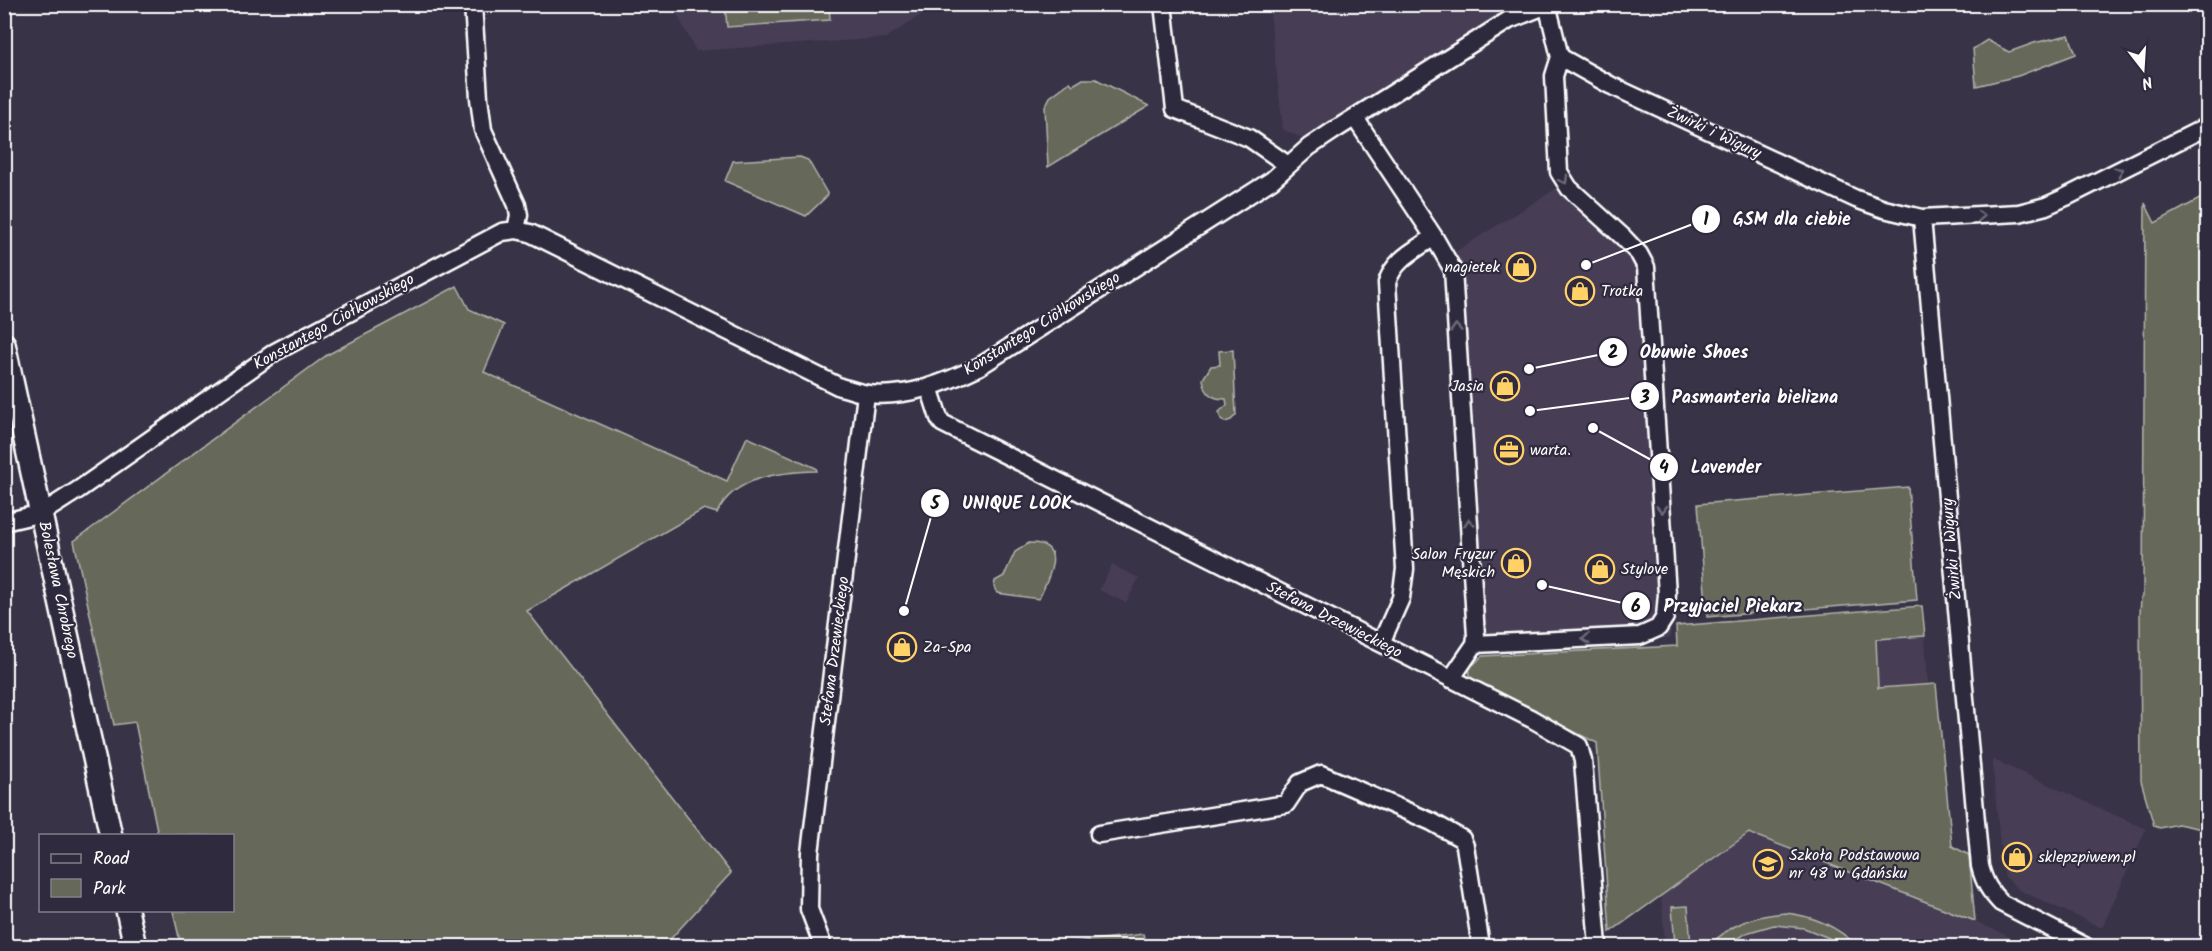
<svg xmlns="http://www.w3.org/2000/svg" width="2212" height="951" font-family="Kalam,sans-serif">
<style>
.built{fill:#463d54}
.green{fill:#66695a;stroke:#b2b4ac;stroke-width:1.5}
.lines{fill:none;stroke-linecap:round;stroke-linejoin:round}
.minor-casing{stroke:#fff;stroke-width:21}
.tertiary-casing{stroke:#fff;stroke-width:26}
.minor{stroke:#2f2a3d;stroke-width:16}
.tertiary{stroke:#2f2a3d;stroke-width:21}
.oneway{stroke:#6d6a77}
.labels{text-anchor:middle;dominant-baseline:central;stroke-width:4.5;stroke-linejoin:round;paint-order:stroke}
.street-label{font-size:16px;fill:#fff;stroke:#2f2a3d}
.poi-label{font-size:16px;fill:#fff;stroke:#2f2a3d;text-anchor:start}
.leader{fill:none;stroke:#fff;stroke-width:2}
.callout-dot{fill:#fff;stroke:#2f2a3d;stroke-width:2}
.mark-label{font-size:18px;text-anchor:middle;font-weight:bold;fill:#111}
.callout-label{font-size:18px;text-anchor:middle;font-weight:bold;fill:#fff;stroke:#2f2a3d;stroke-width:4.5;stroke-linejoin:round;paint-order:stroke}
</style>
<rect width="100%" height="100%" fill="#393347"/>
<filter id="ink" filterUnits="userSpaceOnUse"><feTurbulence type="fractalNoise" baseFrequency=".0167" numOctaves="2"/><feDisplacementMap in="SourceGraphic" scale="12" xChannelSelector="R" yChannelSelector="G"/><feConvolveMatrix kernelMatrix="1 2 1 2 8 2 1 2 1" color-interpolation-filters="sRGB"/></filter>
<g filter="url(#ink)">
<path class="built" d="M672,5H936L886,38L696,51Z
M1269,5H1522L1307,140L1283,130Z
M1570,180L1650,251L1646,267L1671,638L1477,647L1448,256Z
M1112,565L1139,578L1126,603L1099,590Z
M1925,636L1928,685L1878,688L1876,639Z
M1992,759L2146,829L2102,928L2019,890L2005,877L2002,867Z
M1749,833L1975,921L2029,946H1665L1661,896Z"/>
<path class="green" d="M725,5H829L830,20L727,27Z
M2069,35L2076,54L2018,76L1976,86L1973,49L1987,40L2009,52L2034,43Z
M1083,79H1096L1149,106L1048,167L1045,107L1050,97L1070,82L1073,85Z
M800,157L808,160L828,195L806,216L725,181L733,161Z
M2207,195V830L2178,824L2160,828L2154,826L2141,781L2140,614L2141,598L2143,596L2145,203L2155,223Z
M457,286L469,309L504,325L484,372L727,481L747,437L816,468L817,471C781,472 734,476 717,513L704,509L527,611L731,873L664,946H181L173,911L232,910V836L158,835L135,722L114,725L74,541L327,355Z
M1233,350L1236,415L1231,420L1225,422L1221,419L1219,412L1227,405L1226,399C1212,399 1205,394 1203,379L1211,366L1220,365L1219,351Z
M1908,487L1917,600L1707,617L1698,504Z
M1029,543C1069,542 1048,579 1039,599L997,593L994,587L995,581L1004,576L1015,552Z
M1922,606L1925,636L1876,639L1878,688L1936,684L1952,846L1969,855L1975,921L1749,833L1610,932L1597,743L1474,682L1470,676L1469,665L1474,664L1482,656L1677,646L1676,626Z
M1688,906L1691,946H1675L1672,907Z
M1786,913C1814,916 1837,926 1857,946H1839L1829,938L1804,928L1774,925L1746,933L1725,946H1709C1730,924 1755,915 1786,913Z
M1143,934L1147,946H1043Z"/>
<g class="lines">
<g class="minor-casing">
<path id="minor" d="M473,4L479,98L483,130L517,205L519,215L516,230
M1163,4L1175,109L1249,138L1288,165
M1547,4L1560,57L1610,85L1856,199L1884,209L1922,218L2019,213L2046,206L2066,197L2208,126
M1355,118L1434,237L1453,270L1476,636L1475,644L1451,679
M1922,218L1980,866C1984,882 1990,892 2001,903L2085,946
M929,387L939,418L942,423L1532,719L1579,746L1583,761L1598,946
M4,522L42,513L78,490L275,352L502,232L516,230L530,233L840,387C849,389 859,393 868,394C908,398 945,383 980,366L1272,180L1309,147L1333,131L1509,20L1547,5
M1381,643L1401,598L1405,569L1387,283C1393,260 1415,250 1434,237
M1475,644L1640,636L1658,628L1665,617L1667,594L1646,267L1639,254L1623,237L1569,188L1559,172L1554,76L1560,57
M1099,834L1286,804L1300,783L1321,774L1432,822L1462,839L1465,846L1481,946
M823,946L809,909L810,853L866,394"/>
</g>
<g class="tertiary-casing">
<path id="tertiary" d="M4,344L111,836
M127,910L135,946"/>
</g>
<use href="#minor" class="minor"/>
<use href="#tertiary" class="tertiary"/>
</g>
<defs><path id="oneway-chevron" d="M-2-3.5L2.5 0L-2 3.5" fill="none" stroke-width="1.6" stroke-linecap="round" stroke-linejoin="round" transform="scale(1.5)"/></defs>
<g class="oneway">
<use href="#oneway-chevron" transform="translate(2119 171) rotate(-27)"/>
<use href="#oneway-chevron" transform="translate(1564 180) rotate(60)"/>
<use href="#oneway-chevron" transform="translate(1981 216) rotate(-3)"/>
<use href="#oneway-chevron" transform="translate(1456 328) rotate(-93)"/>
<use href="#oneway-chevron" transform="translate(1662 509) rotate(87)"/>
<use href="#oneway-chevron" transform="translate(1469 523) rotate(-94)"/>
<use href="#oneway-chevron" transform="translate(1586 639) rotate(177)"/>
</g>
</g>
<defs>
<g id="shop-ring" transform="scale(1.5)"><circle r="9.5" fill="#2f2a3d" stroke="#ffd166" stroke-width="1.5"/><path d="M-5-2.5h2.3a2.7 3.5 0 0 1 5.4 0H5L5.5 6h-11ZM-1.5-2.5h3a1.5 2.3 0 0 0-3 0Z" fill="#ffd166"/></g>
<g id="office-ring" transform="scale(1.5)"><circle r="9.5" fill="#2f2a3d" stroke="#ffd166" stroke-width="1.5"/><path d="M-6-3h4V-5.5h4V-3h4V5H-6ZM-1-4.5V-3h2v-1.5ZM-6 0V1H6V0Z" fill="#ffd166"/></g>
<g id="school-ring" transform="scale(1.5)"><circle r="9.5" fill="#2f2a3d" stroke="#ffd166" stroke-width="1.5"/><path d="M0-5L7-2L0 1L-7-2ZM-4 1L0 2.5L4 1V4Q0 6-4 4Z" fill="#ffd166"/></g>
</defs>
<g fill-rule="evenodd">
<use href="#shop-ring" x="1521" y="267"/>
<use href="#shop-ring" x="1580" y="291"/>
<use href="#shop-ring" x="1505" y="386"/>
<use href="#office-ring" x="1509" y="450"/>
<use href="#shop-ring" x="1516" y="563"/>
<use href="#shop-ring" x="1600" y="569"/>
<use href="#shop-ring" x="902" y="647"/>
<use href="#shop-ring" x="2017" y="857"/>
<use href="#school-ring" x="1768" y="864"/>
</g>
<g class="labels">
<g class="street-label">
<text transform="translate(1714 133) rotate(25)">Żwirki i Wigury</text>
<text transform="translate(334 322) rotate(-29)">Konstantego Ciołkowskiego</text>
<text transform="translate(1042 324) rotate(-32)">Konstantego Ciołkowskiego</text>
<text transform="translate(1952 549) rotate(-95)">Żwirki i Wigury</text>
<text transform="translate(58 590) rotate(78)">Bolesława Chrobrego</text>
<text transform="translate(1334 620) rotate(27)">Stefana Drzewieckiego</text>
<text transform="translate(835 651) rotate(-83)">Stefana Drzewieckiego</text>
</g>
<g class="poi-label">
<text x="1500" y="267" text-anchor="end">nagietek</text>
<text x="1601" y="291">Trotka</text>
<text x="1484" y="386" text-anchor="end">Jasia</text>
<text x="1530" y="450">warta.</text>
<text x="1495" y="554" text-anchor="end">Salon Fryzur<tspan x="1495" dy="18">Męskich</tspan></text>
<text x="1621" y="569">Stylove</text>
<text x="923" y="647">Za-Spa</text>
<text x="1789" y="855">Szkoła Podstawowa<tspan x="1789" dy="18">nr 48 w Gdańsku</tspan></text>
<text x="2038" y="857">sklepzpiwem.pl</text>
</g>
</g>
<path class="leader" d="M1586 265L1706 219M1529 369L1613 352M1530 411L1645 396M1593 428L1664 467M904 611L935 503M1542 585L1636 606"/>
<g class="callout-dot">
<circle cx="1586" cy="265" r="6"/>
<circle cx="1529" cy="369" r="6"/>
<circle cx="1530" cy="411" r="6"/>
<circle cx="1593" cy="428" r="6"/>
<circle cx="904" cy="611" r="6"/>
<circle cx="1542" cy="585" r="6"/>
<circle cx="1706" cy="219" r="15"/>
<circle cx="1613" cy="352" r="15"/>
<circle cx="1645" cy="396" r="15"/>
<circle cx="1664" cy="467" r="15"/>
<circle cx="935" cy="503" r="15"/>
<circle cx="1636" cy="606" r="15"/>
</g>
<g class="mark-label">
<text x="1706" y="225">1</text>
<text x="1613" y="358">2</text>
<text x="1645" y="403">3</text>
<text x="1664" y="473">4</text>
<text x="935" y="509">5</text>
<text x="1636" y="612">6</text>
</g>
<g class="callout-label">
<text x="1792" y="225">GSM dla ciebie</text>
<text x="1694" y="358">Obuwie Shoes</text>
<text x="1755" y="403">Pasmanteria bielizna</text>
<text x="1726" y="473">Lavender</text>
<text x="1017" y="509">UNIQUE LOOK</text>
<text x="1733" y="612">Przyjaciel Piekarz</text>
</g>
<rect width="2212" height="951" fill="none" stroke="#2f2a3d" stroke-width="24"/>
<rect x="12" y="12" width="2188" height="927" fill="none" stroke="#fff" stroke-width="2" filter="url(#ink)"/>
<rect x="39" y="834" width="195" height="78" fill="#2f2a3d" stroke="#827f8b" stroke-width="1.5"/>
<rect x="51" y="854" width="30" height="9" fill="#2f2a3d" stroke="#827f8b" stroke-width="1.5"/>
<text x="93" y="864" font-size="18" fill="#ffffff">Road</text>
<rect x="51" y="879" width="30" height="18" fill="#66695a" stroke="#827f8b" stroke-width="1.5"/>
<text x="93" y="894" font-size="18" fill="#ffffff">Park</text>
<g transform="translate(2143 69) rotate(163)" stroke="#2f2a3d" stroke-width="4.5" paint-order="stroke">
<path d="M0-4.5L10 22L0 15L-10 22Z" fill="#ffffff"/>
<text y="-9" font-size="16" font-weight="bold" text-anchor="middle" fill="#ffffff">N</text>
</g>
</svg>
